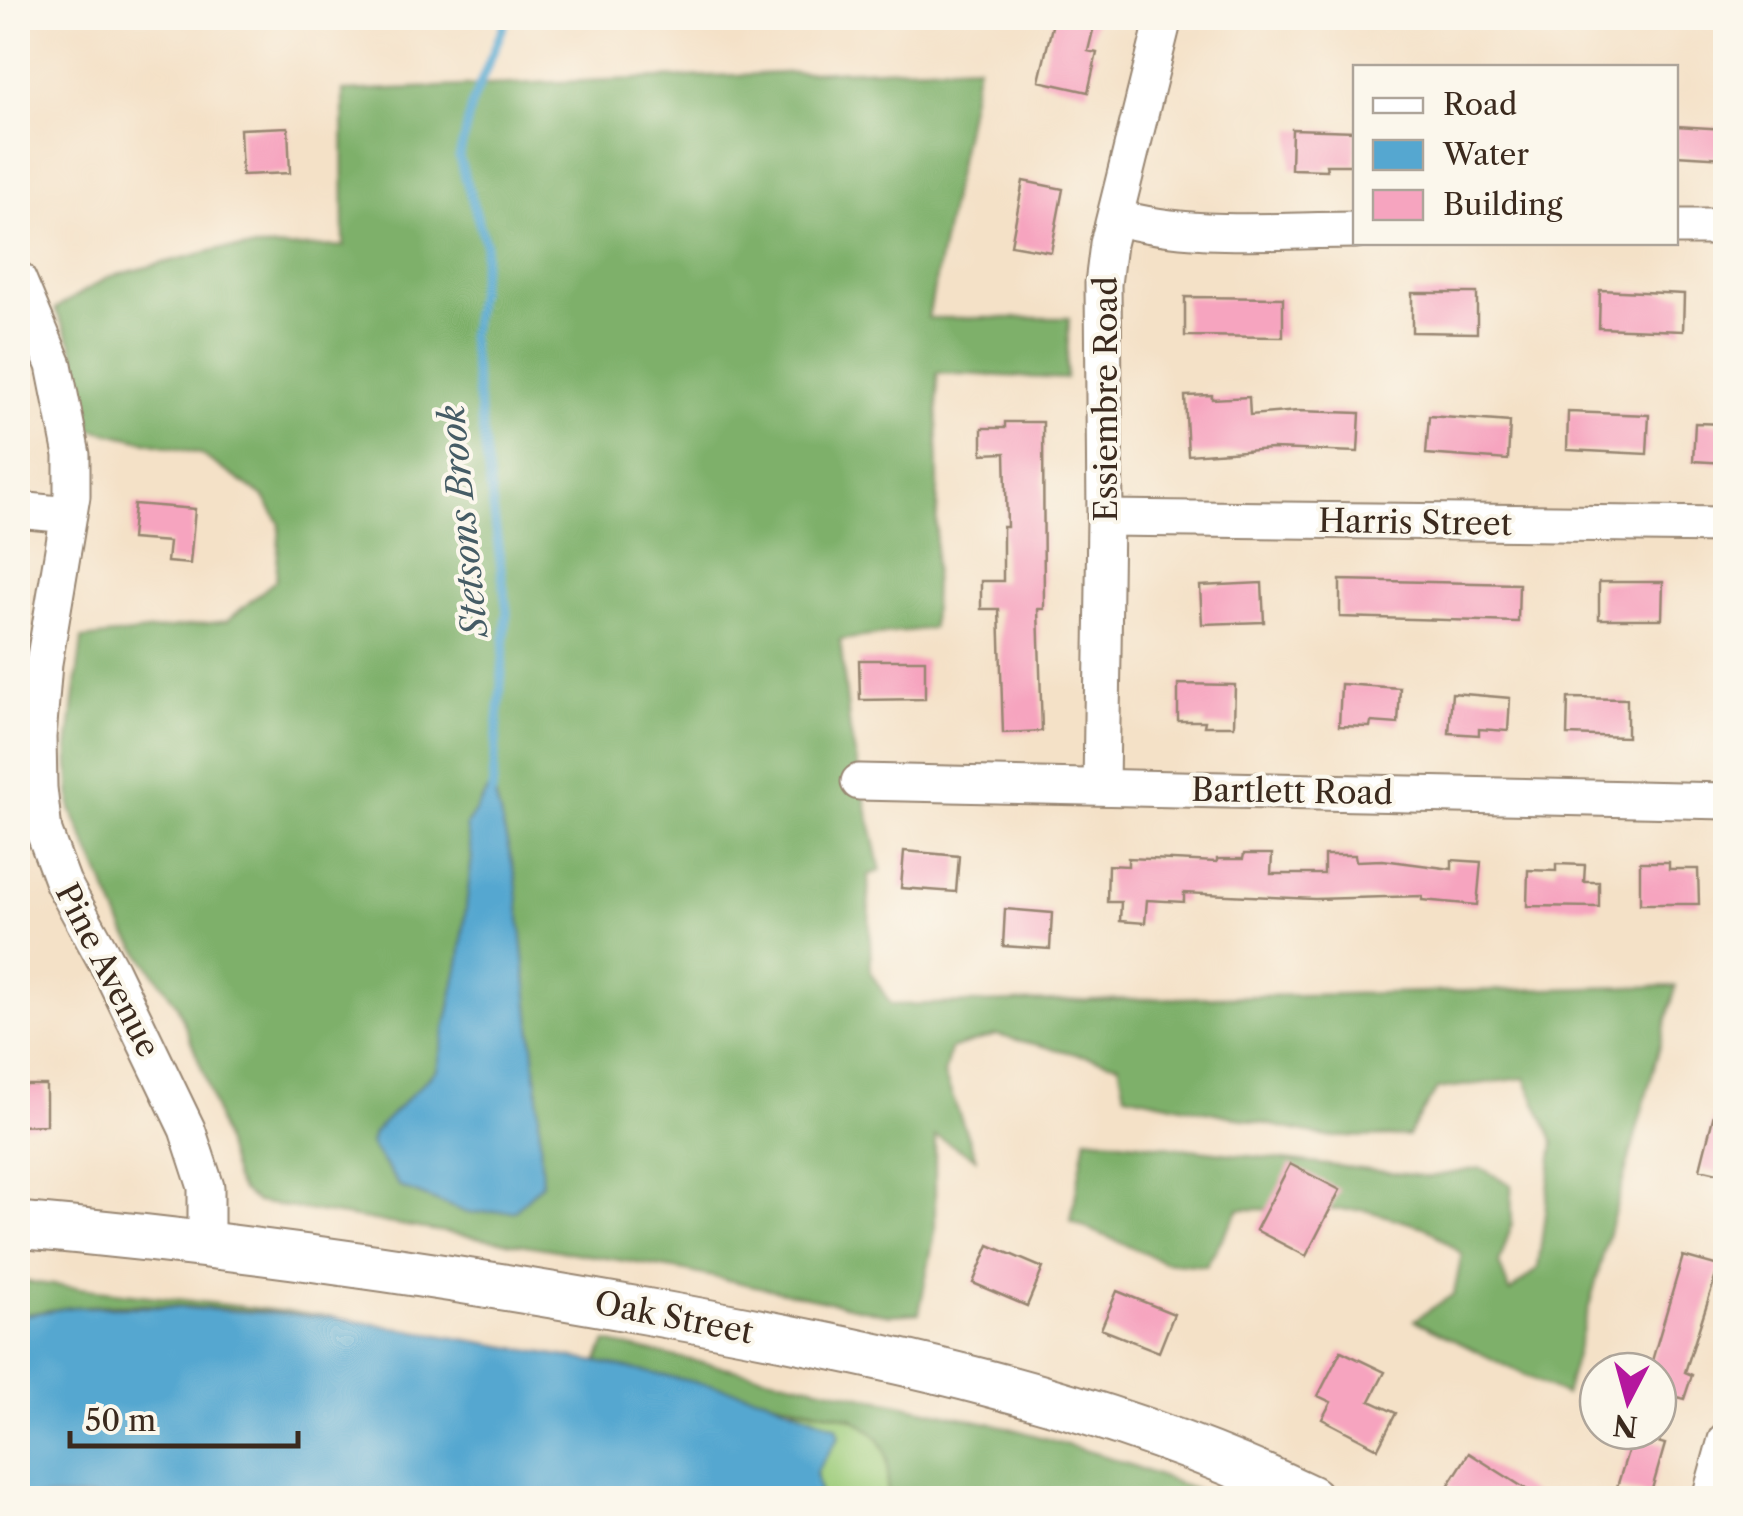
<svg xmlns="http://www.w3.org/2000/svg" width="1743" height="1516" font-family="'Libre Caslon Text',serif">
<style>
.green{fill:#9dcc7a;stroke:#6c7b4c;stroke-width:2.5}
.forest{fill:#7eb06a;stroke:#5c6d44;stroke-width:2.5}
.water{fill:#55a7d0;stroke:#486877;stroke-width:2.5}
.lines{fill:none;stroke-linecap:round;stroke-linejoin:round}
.stream{stroke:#55a7d0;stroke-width:9}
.building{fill:#f6a4bf}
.minor-casing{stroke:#988672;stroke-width:39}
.tertiary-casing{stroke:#988672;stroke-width:49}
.minor{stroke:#fff;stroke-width:35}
.tertiary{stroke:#fff;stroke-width:45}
.labels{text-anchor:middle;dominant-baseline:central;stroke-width:8;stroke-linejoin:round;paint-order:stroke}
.street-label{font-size:32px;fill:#3b2a1e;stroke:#fbf7ec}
.water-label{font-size:35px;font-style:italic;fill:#455c65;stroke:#fbf7ec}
</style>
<rect width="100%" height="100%" fill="#fbf7ec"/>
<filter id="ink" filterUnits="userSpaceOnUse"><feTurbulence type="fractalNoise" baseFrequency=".01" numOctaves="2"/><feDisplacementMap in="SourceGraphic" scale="20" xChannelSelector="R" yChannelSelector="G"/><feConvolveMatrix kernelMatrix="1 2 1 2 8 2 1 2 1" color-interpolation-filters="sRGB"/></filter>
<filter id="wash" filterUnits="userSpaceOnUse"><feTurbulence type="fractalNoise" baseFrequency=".0048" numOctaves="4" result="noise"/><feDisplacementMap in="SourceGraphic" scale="40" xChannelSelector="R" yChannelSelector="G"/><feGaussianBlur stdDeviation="2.25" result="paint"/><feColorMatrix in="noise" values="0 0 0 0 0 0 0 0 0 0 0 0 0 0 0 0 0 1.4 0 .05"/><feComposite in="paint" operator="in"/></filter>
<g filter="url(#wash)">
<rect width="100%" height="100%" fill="#f4e1c7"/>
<path class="green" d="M794,1407C826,1413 872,1414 886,1450C891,1463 887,1484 887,1498H820L816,1472Z"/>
<path class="forest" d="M978,65L928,318H1069L1066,379L937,373L938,487L932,628L840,640L850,731L881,871L868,875L871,973L891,1005L1676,986L1565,1395L1414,1320L1454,1294L1462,1254L1427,1228L1365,1210L1239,1209L1206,1266L1164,1262L1071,1221L1086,1137L1430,1177L1481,1168L1511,1185L1512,1224L1499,1264L1510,1292L1538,1268L1554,1142L1525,1078L1437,1089L1408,1136L1328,1137L1125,1094L1119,1064L996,1035L950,1049L944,1075L976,1158L935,1136V1232L919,1313L890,1315L681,1270L257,1202L241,1190L235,1180L206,1079L177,1005L125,932L71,809L68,748L82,639L227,621L276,580L280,524L264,497L200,454L91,429L72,344L55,309L108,277L219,249L344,246L343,91Z
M18,1281L333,1317C235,1311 112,1293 18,1316Z
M606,1342L1007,1427L1114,1459L1217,1498H887C888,1454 892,1443 852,1418L597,1362Z"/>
<path class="water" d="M492,783L516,878L538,1093L542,1184L514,1211L467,1213L400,1187L370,1144L373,1133L437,1069L460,958L472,857L466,826Z
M73,1307H170L333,1317L597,1362L710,1385L764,1397L837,1427L839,1437L816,1472L820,1498H18V1316Z"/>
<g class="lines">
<path class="stream" d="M492,793L507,612L470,338L486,245L459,158L471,106L507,18"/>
</g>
<g id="blocks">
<path class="building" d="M1054,18H1096L1088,51L1097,53L1088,92L1039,81Z
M1676,126L1726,129V158L1676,155Z
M288,127L290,173L242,175L240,129Z
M1292,129L1356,131L1355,165H1326L1327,170L1291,169Z
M1023,181L1063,189L1051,252L1011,245Z
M1600,290L1684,294L1683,331L1599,328Z
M1412,293H1477V333L1412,332Z
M1185,297L1283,298V337L1185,336Z
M1212,395V399L1249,397L1250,415L1298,411L1360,413L1358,452L1272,449L1188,455L1185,396Z
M1568,412L1649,415L1647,454L1567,450Z
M1429,416L1510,422L1508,460L1426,454Z
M1005,422H1043L1044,609H1038L1042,731L1003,733L999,609H981V581H1003V527H1007L1005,453L982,454V428H1005Z
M1695,423L1726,424V463L1693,461Z
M134,504L195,509L190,564L167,562L169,542L131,539Z
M1340,580L1519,584L1518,622L1340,617Z
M1599,582H1663L1662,619H1599Z
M1262,583L1264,622L1202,624L1200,586Z
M859,660H925V699L860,700Z
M1178,684L1235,685L1234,726H1204L1205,721H1178Z
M1341,684L1400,688L1398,724L1371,722L1370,727L1339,726Z
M1452,693L1510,698L1508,731L1479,729V735L1449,733Z
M1568,698L1627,699V737L1567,735Z
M904,851L959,856L956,892L901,888Z
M1244,854H1272L1271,874H1324V855H1355L1356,861L1383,860L1452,869V860L1481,862L1477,905L1422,900V896L1315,899L1184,893V902L1147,900L1145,923L1120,921L1121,902H1107L1108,865L1128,866V858L1217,862V859H1243Z
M1640,862H1669V869H1698L1699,904H1640Z
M1556,864L1585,865L1584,882H1599V907L1527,906L1528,870L1556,871Z
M1005,909L1052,913L1050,949L1003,946Z
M18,1085H46V1125L18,1126Z
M1717,1102L1726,1104V1175L1700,1169Z
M1290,1164L1340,1190L1306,1256L1256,1230Z
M989,1245L1043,1268L1027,1306L973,1283Z
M1683,1256L1719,1266L1685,1372L1692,1375L1684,1399L1658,1392V1371H1649Z
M1117,1291L1174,1314L1159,1352L1101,1329Z
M1341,1351L1385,1372L1370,1401L1396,1413L1378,1448L1322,1419L1331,1402L1318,1396Z
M1633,1435L1665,1444L1650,1496L1617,1487Z
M1469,1453L1540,1498H1468L1448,1486Z"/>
</g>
</g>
<g filter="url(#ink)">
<use href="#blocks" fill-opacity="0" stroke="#988672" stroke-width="2.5"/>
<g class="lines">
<g class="minor-casing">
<path id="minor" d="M1115,217C1192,239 1275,230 1356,230
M1676,227H1726
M18,279L54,365L72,455V496L44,663L38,737L39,788L44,832L63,883L111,971L187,1129L206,1187V1245
M18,510L69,515
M1105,518L1726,525
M859,782L1726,801
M1101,787L1105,518L1103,284L1108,244L1164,18
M1710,1498L1726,1440"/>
</g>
<g class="tertiary-casing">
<path id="tertiary" d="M18,1225C232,1244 444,1275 656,1313C880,1353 1104,1400 1310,1498"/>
</g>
<use href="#minor" class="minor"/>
<use href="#tertiary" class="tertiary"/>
</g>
</g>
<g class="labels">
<g class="street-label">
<text transform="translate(1105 399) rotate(-90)">Essiembre Road</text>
<text transform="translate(1415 522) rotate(1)">Harris Street</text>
<text transform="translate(1292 791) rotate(1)">Bartlett Road</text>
<text transform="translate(108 970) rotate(63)">Pine Avenue</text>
<text transform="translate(674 1317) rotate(11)">Oak Street</text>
</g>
<g class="water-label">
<text transform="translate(463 521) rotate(-96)">Stetsons Brook</text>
</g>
</g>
<rect width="1743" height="1516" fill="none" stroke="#fbf7ec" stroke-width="60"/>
<rect x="1353" y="65" width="325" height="180" fill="#fbf7ec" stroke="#aea59a" stroke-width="2.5"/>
<rect x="1373" y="98" width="50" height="15" fill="#ffffff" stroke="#aea59a" stroke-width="2.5"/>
<text x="1443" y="115" font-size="30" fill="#3b2a1e">Road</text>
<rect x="1373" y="140" width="50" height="30" fill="#55a7d0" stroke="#aea59a" stroke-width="2.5"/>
<text x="1443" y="165" font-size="30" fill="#3b2a1e">Water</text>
<rect x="1373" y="190" width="50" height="30" fill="#f6a4bf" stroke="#aea59a" stroke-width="2.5"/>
<text x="1443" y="215" font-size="30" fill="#3b2a1e">Building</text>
<g transform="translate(1628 1401) rotate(186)"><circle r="48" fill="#fbf7ec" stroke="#aea59a" stroke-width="2.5"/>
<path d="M0-8L18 38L0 25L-18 38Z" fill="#b5179e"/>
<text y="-15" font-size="28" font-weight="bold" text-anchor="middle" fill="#3b2a1e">N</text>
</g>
<path d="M70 1431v15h228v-15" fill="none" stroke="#3b2a1e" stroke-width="5"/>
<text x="85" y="1431" font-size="30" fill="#3b2a1e" stroke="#fbf7ec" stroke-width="8" paint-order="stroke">50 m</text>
</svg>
